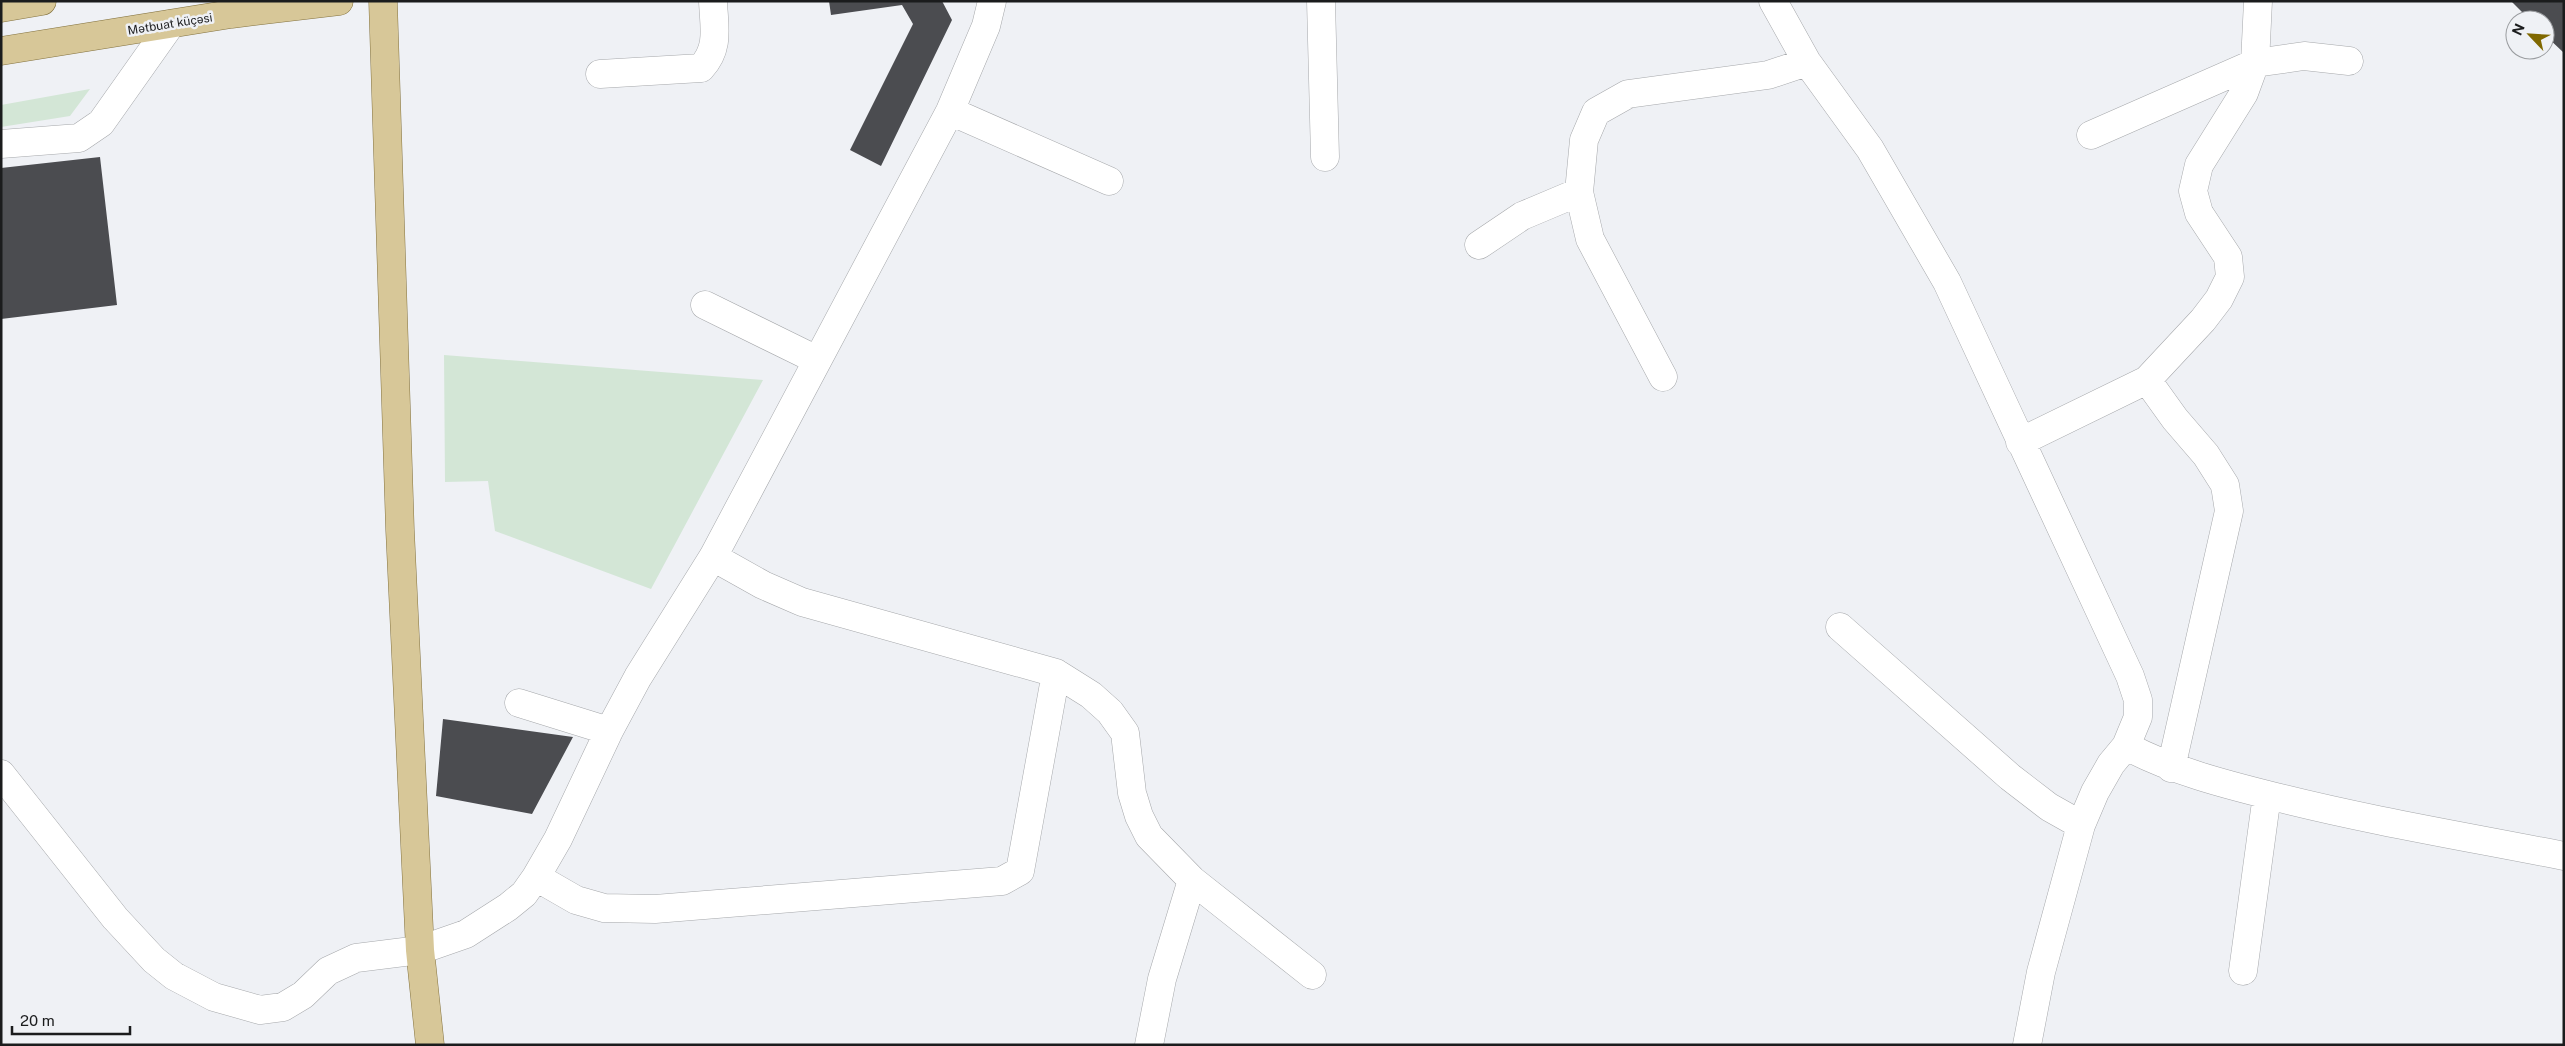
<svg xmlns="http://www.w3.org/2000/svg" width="2565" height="1046" font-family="'Public Sans',sans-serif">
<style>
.green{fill:#d3e6d6}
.building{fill:#4b4c50}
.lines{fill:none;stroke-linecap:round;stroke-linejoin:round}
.minor-casing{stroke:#a6a8ab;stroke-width:29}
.major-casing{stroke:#847340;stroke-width:29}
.minor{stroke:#fff;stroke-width:28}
.major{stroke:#d7c798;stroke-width:28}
.labels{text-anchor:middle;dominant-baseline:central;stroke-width:5;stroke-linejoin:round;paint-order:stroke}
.street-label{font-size:12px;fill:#1b1c1d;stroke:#eff1f5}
</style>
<rect width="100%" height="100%" fill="#eff1f5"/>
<path class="green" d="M90,89L70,116L1,127V105Z
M444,355L763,380L651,589L495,531L488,481L445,482Z"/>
<path class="building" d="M829,1H942L952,20L881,166L850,150L913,24L902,5L831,15Z
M2511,1H2564V53L2545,35V20H2530Z
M100,157L117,305L1,319V168Z
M443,719L573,737L532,814L436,796Z"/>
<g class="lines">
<g class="minor-casing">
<path id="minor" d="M1321,1L1325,157
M1773,1L1807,62L1870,149L1947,282L2130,676L2138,700V717L2126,746L2111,764L2095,792L2081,825L2041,972L2027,1045
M600,74L701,68C720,48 714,27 713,1
M950,111L1109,181
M2091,135L2255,63L2304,56L2349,61
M1,144L79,138L101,123L171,24
M1479,245L1522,216L1579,192
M705,305L817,360
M1663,377L1590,239L1579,192L1584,140L1596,112L1628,94L1768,75L1807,62
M2147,380L2175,419L2206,455L2225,485L2229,511L2171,768
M2020,442L2147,380L2203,320L2219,299L2230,277L2228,257L2199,213L2193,191L2199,165L2244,93L2255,63L2258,1
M713,557L763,585L802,602L1056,673L1091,695L1110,712L1125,733L1132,793L1139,816L1149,836L1192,880L1312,975
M1840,627L2010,777L2049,807L2081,825
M519,703L609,731
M2126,746C2173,771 2224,784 2276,797C2371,821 2468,837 2564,856
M1,774L115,918L154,960L174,976L214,997L260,1010L283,1007L303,995L328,971L356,958L420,950L466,934L508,907L524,894L536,877L558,839L609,731L638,677L713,557L950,111L986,26L992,1
M536,877L576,900L604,908L655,909L1002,881L1020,871L1056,673
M2243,971L2267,795
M1149,1045L1162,979L1192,880"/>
</g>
<g class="major-casing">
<path id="major" d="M383,1L400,530L420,950L430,1045
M1,8L42,1
M1,51L231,14L339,1"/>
</g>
<use href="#minor" class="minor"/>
<use href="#major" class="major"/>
</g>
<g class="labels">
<g class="street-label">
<text transform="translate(170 24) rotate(-9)">Mətbuat küçəsi</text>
</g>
</g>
<rect width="2565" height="1046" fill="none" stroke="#1b1c1d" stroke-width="5"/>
<g transform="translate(2530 35) rotate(295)"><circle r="24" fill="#eff1f5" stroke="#9a9c9f"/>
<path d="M0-4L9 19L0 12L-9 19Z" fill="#806800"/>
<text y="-8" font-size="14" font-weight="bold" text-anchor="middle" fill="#1b1c1d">N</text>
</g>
<path d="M12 1026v8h118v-8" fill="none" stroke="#1b1c1d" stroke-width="2.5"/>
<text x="20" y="1026" font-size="15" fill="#1b1c1d" stroke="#eff1f5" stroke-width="4" paint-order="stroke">20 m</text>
</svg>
